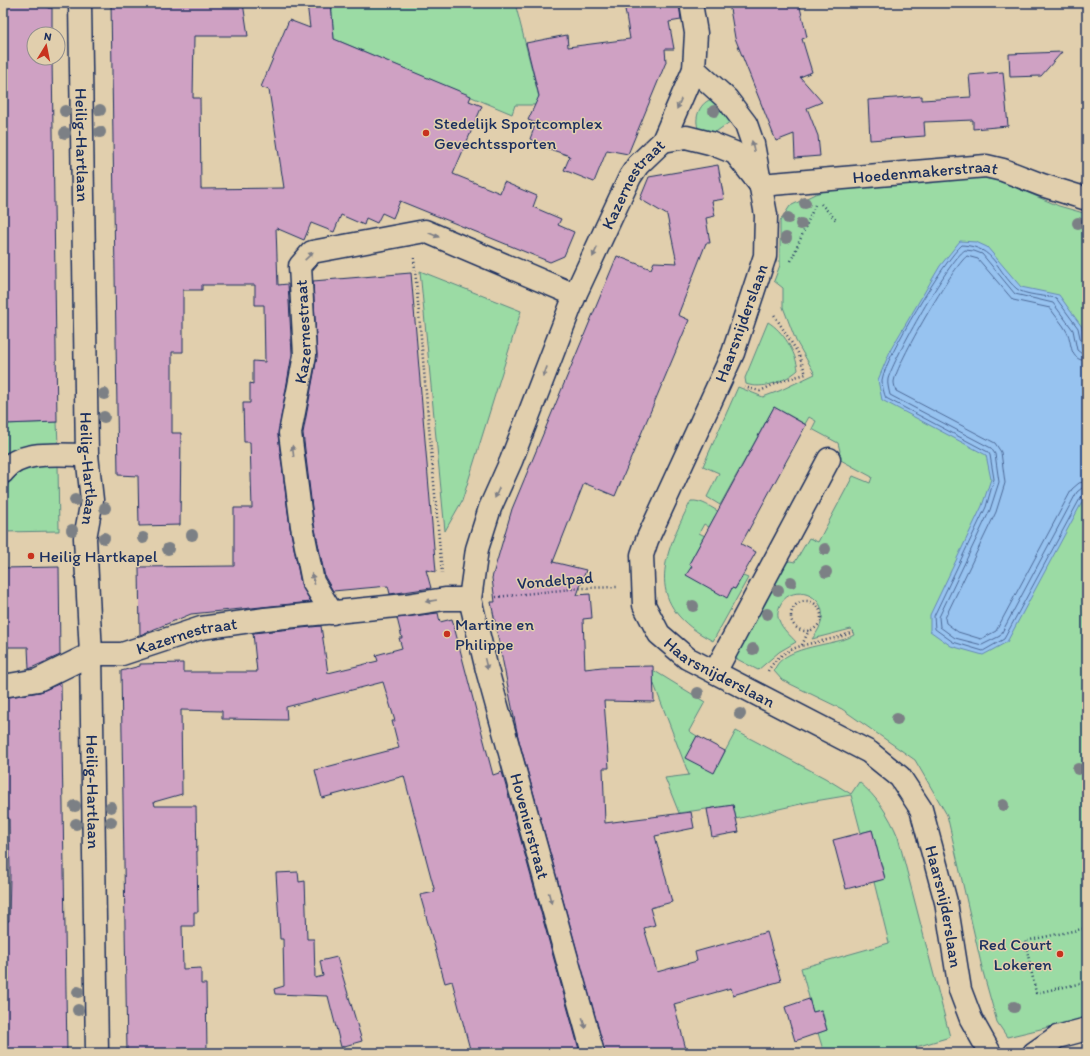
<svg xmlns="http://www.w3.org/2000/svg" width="1090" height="1056" font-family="Itim,sans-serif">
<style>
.green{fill:#9bdba4;stroke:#5b8581}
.water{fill:#97c3f0;stroke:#6588b6}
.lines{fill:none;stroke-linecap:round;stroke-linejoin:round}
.shore{stroke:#4d6a98;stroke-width:1}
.building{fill:#cfa1c3;stroke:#1b2f5e}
.minor-casing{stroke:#1b2f5e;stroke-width:25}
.path{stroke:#1b2f5e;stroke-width:2.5;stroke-dasharray:1 3;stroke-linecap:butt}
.minor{stroke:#e1cfad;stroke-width:22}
.tree{fill:#7b8085}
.oneway{fill:#7e7f86}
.poi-dot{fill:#c8321e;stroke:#e1cfad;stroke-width:1.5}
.labels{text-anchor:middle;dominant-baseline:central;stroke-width:3;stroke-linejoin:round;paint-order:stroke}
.poi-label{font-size:17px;fill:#1b2f5e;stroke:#e1cfad;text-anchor:start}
.street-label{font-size:17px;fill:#1b2f5e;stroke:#e1cfad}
</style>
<rect width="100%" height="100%" fill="#e1cfad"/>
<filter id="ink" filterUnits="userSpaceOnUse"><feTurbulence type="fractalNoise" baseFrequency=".025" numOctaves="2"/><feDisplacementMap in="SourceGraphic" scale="8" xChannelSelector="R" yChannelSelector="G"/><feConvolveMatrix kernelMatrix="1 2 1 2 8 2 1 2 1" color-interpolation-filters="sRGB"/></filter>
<g filter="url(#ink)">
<path class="green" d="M331,3H515L541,105H515L512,114L334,39Z
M713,99L734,119L710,136L699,130C693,119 700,101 713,99Z
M974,177L998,180L1059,206L1087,214V1018L1007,1037L997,1022L983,972L947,815L915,760L842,709L782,680L774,671C781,647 827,646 848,638L854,635L851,629L812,639C845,598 789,577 779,608C778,612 777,616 779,620C782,629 791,636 796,642L779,652L758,670L733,657L786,562L790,561L795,562L809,538L818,542L853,476L870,483L872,477L837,458L840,451L838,443L812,429L816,421L809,417L805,424L774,407L720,505L707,497L719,473L703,466L738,387L763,397L779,391L815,374L796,341L783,307V288L774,281L780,265V221L790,206L815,194L835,188Z
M420,271L521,311L462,501L445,531Z
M768,322C783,331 796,352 798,370C786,381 762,390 746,384L745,378Z
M57,422L58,445L21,447L3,456V424Z
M58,465L59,531L3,532C3,504 0,477 30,466C38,464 49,466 58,465Z
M691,501C702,500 712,508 721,513L715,516L709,527L704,524L699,533L709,538H703L689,564L692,566L687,575L727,597L732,588L735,589L743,576L748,578L713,641C643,605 661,559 691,501Z
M653,670L705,702L689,731L697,736L686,758L714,772L736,731L825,778L851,794L859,782C877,797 889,815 898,837L950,1037L916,1047L917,1053H824L818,1033L827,1030L822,1010L813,1012L801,968L889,943L874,882L885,878L872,830L861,833L851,795L809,802L736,819L733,805L679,813L665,778L689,775L652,679Z"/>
<path class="water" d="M960,241L976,242L987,247L1021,287L1059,295L1082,327L1087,355V493L1007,642L983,655L951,646L930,631V615L982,506L991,479L986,455L882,400L878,380L891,349L940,266Z"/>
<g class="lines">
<path class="shore" d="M1087,350L1082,347L1078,328L1056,298C1047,296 1024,295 1017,289C996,271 996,247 962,245C945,259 885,358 882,380C882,385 884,394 886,398L988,452L990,455L994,479L986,507L934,616L935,629L953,642L983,651L1004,639L1082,495L1087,493
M1087,355L1082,354L1077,350L1073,330L1053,303L1015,294L982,254L974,251L965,250C948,261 894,358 888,379C887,384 889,390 890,395L991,448L995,454L999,482L990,510L939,617L940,627L955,638L982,645L1000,636L1077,492L1082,488L1087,487
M1087,361C1068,360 1073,344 1067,332C1063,324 1055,316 1050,308L1013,300L978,259L967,256C953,266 896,364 894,382C894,384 895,388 896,391L995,443L1001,452L1005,483L996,512L945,618L946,623L958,632L981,639L996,631L1072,489L1079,483L1087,481"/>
</g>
<path class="building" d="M3,3H48V8H52V34H34V58H52L57,422L5,424Z
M111,3H243L248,36H194L193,98H200L201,189L284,188L269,90L261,87L289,20L310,28L307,3H331L334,39L471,96L469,101L482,106L453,174L500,193L504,182L537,196L533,207L561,219L558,225L574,232L564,256L550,262L400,201L393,218L382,213L377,223L366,218L364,225L341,215L334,232L311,223L304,240L276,228L278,285L288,284L292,354L278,435L290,528L301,584L311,602L191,614L140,635L139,567L234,566V508H252L250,442H244L243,403H250V383L253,384V361L265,362L264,305H255V285H202V290H183V352H172V433H181L180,525L139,526L138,476L118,475Z
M624,3H679L681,20L669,22L674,49H665L666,62L628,154L607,150L594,182L564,170L570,156L541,146V144L530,139L536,123L528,120L539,96L526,43L567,35L568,47L630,39Z
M729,3H799L807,37L802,39L812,72L800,77L822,102L807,108L818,136L820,156L795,158L794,134L776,141L735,38Z
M1062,52L1041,76L1010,77L1009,54Z
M1003,72L1008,126L973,129V120L924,122L925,136L870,140L868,100L922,96V100L971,97L969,75Z
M718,165L724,199L712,201L715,216L706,218L710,243H706L678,315L689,320L681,339L615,496L584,483L553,562L586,570L577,595L590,594L592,618L583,619L585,669L602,667L653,666L654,702L604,701L609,768H603L605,823L691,812L694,828L655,836L672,902L650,908L655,925L644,928L657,972L697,961L695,952L767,932L781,981L733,995L731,988L674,1004L687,1053H605L518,737L491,602H495L492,578L512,509L617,256L651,269L654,262L677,263L667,215L640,199L649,177Z
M411,273L436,572L426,570L431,588L390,594L388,586L333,591L325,577L314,524L303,433L317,357L313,281Z
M774,407L806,425L741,544L756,552L735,589L732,588L727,598L686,575L692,566L689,564Z
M59,567L60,655L29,669L28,647H6L5,645H3V568Z
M438,613L440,622L452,619L493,775L502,772L580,1053H471L452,981L445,983L420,895L435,892L404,776L322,798L315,770L399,748L392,721H395L383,682L286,707L287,720L222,719V711L181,710L182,794L154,802L155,806H196L198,912H194V926H182L183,969L201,968V984H206L207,1053H127L121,671L140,666V664L183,663V672H257L253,633L321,626L328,673L378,661L376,655L402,648L399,638H402L397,618Z
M61,683L67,1053H3V921H9L10,873L9,818L3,819V698L40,692Z
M697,736L725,751L714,773L685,758Z
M733,805L739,832L712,837L707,809Z
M872,830L885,879L846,889L833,840Z
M298,872L299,882L305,881L307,939H314L315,978L323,976L320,961L337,957L362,1041L341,1047L328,996L275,994L274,989L284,986L283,939H280L276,873Z
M809,999L813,1012L821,1010L827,1030L795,1041L785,1007Z"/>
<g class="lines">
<g class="minor-casing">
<g id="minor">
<path id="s1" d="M80,3L87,455L92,500L85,538L91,654L97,1053"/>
<path id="s2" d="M694,69L727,99L746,124L753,144L766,215L765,256L733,353L647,540L642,555L644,605L659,634L687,658L869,752L900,777L921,809L946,902L960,990L971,1019L990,1053"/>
<path d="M663,141L686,137L710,143L735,153L758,182"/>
<path id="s3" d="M760,185L986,166L1003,170L1042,185L1087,199"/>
<path d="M3,472C19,449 61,455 87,455"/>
<path id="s4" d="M332,613L313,582L302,526L290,433L305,355L300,266L312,252L425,231L575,295"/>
<path d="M715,672L829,459"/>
<path id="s5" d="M3,686L38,680L91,654H122L201,628L265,619L406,605L445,599H470"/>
<path id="s6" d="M593,1053L487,670L470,599L477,549L490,508L511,461L575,295L630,177L638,165L663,141L694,69L696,33L691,3"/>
<path d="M1034,1053L1057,1037L1087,1029"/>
</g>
</g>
<path class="path" d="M821,204L836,220
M414,258L442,573
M791,261L815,205
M744,387L760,391L784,380L806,374L798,353L773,313
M496,597L581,588L619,587
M791 616a15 15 0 1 1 30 0a15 15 0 1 1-30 0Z
M802,645L809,630
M768,671C786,639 821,646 853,632
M1087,928L1025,941L1036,993L1087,982"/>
<use href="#minor" class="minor"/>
</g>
<g class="tree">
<circle cx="100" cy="110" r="6"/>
<circle cx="65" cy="111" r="6"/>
<circle cx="714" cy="111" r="6"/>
<circle cx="100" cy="132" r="6"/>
<circle cx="65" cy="133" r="6"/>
<circle cx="805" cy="203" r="6"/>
<circle cx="788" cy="218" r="6"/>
<circle cx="1078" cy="223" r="6"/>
<circle cx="801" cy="224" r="6"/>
<circle cx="786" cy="238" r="6"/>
<circle cx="104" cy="394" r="6"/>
<circle cx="104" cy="417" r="6"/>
<circle cx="75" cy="500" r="6"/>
<circle cx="105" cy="508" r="6"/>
<circle cx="72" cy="530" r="6"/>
<circle cx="192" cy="535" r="6"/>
<circle cx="104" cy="538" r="6"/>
<circle cx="143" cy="538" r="6"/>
<circle cx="168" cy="549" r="6"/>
<circle cx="825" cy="549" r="6"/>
<circle cx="826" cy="572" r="6"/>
<circle cx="791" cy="582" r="6"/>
<circle cx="778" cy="590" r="6"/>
<circle cx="693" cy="606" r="6"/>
<circle cx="767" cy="614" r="6"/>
<circle cx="753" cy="649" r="6"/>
<circle cx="698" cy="693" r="6"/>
<circle cx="740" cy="714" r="6"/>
<circle cx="897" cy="719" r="6"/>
<circle cx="1078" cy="769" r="6"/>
<circle cx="1003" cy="805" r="6"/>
<circle cx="75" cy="806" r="6"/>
<circle cx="111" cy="807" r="6"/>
<circle cx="111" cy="822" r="6"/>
<circle cx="76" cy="824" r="6"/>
<circle cx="78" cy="992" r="6"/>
<circle cx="1014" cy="1007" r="6"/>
<circle cx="78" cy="1010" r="6"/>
</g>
<defs><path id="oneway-solid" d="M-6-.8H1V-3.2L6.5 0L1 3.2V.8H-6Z"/></defs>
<g class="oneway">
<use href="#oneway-solid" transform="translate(679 104) rotate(113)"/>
<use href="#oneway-solid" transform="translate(753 146) rotate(-102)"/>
<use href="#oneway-solid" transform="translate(434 235) rotate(23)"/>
<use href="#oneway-solid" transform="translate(595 252) rotate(115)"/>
<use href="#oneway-solid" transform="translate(309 256) rotate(-44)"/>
<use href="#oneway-solid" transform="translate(545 372) rotate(111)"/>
<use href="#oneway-solid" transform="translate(293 451) rotate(-97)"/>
<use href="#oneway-solid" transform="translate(497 493) rotate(113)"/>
<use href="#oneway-solid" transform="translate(313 579) rotate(-107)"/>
<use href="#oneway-solid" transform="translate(431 601) rotate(171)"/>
<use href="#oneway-solid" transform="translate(486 664) rotate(76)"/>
<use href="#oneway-solid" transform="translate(550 898) rotate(75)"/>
<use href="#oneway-solid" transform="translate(584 1023) rotate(74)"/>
</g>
</g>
<g class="poi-dot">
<circle cx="426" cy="133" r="4"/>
<circle cx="31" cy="556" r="4"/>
<circle cx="447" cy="634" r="4"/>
<circle cx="1060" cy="954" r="4"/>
</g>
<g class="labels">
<g class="poi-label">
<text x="434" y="123">Stedelijk Sportcomplex<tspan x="434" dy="20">Gevechtssporten</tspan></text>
<text x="39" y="556">Heilig Hartkapel</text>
<text x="455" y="624">Martine en<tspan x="455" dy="20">Philippe</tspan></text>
<text x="1052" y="944" text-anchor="end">Red Court<tspan x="1052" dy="20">Lokeren</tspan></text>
</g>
<g class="street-label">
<text stroke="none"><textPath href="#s1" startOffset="142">Heilig-Hartlaan</textPath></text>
<text stroke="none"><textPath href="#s3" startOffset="166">Hoedenmakerstraat</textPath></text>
<text stroke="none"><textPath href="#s6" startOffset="919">Kazernestraat</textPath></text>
<text transform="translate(741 323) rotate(-70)">Haarsnijderslaan</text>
<text stroke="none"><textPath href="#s4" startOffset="290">Kazernestraat</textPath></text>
<text stroke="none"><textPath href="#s1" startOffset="466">Heilig-Hartlaan</textPath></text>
<text transform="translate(555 580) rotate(-5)">Vondelpad</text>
<text stroke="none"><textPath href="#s5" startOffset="193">Kazernestraat</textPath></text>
<text stroke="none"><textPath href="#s2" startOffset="689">Haarsnijderslaan</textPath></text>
<text stroke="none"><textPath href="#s1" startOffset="790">Heilig-Hartlaan</textPath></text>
<text transform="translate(530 826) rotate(75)">Hovenierstraat</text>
<text stroke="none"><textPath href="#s2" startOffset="1037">Haarsnijderslaan</textPath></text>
</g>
</g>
<rect width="1090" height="1056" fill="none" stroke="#e1cfad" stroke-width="16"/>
<rect x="8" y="8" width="1074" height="1040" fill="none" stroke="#1b2f5e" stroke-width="1.5" filter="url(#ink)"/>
<g transform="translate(46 46) rotate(10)"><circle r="19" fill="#e1cfad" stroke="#928f8d"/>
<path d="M0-3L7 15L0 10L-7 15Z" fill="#c8321e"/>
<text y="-6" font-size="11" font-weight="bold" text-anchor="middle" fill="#1b2f5e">N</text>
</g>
</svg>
